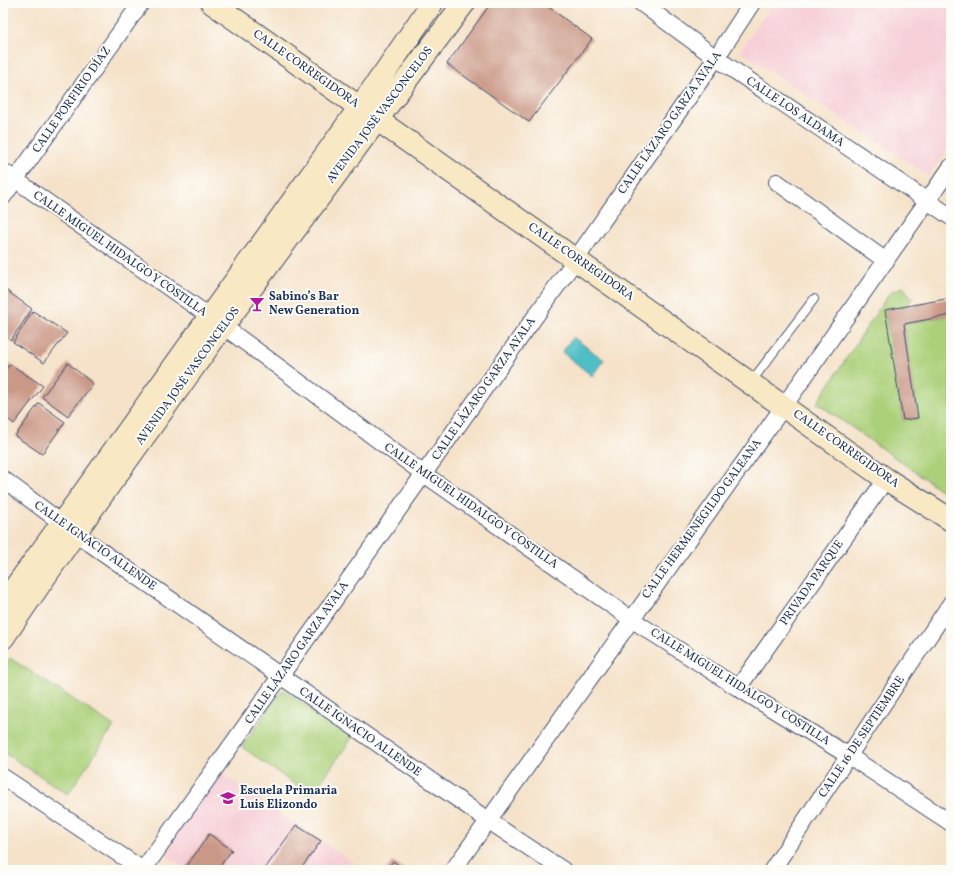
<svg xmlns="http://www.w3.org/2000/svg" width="954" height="873" font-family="Vollkorn,serif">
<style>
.built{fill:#f6cfd7}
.green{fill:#abd079;stroke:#63806c}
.water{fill:#50bec5;stroke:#367692}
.building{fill:#ca9886}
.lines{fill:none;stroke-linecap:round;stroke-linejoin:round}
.lane-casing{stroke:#3c4a6e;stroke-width:10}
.street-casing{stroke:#3c4a6e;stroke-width:18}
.secondary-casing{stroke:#3c4a6e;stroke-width:24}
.lane{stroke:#fff;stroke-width:8}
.street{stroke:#fff;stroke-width:16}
.secondary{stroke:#f8e8c3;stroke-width:22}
.labels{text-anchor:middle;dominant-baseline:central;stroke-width:4;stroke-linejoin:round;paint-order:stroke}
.street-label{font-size:12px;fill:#1b2f5e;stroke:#fdfcf7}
.poi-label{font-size:12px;font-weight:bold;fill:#1b2f5e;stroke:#fdfcf7;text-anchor:start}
</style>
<rect width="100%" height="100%" fill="#fdfcf7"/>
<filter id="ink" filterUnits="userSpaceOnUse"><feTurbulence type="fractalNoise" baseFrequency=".025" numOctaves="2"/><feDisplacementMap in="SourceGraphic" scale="8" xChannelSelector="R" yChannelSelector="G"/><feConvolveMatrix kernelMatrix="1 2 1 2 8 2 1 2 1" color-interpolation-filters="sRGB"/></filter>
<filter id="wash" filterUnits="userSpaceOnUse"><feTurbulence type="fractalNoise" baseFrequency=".012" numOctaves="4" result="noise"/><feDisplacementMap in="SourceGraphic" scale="16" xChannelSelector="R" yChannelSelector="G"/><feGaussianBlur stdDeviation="0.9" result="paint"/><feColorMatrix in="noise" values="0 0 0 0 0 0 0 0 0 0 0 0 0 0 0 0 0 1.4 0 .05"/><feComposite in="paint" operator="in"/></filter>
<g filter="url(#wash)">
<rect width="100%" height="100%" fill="#f5e2c9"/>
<path class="built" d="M773,3H951V144L929,176L740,51Z
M218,771L364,870H188L163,853Z"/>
<path class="green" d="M903,287L912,299L906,306L885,310L903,420L918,418L904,324L951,315V497L817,403L890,292Z
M10,658L114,726L68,794L3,752V668Z
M283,690L352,738L311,796L242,747Z"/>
<path class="water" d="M573,337L604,360L592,376L562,352Z"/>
<g id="blocks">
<path class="building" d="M491,3H543L592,39L529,122L447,64Z
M3,288L32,309L11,340L3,334Z
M951,298V315L904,324L918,418L903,420L885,310Z
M33,311L67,333L44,363L13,342Z
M68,363L93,384L68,416L42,397Z
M10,364L43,386L14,424L3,415V373Z
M39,403L65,422L42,454L15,436Z
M296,825L321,841L300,870H264Z
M209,834L232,850L217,870H184Z
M393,861L405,870H386Z"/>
</g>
</g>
<g filter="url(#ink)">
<use href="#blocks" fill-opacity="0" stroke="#3c4a6e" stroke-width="1"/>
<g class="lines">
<g class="lane-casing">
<path id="lane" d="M751,382L814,299"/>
</g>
<g class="street-casing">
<path id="street" d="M641,3L716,58L951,217
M3,171L223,326L424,474L631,619L738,688L849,756L951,823
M777,182L886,261
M3,197L141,3
M3,479L75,533L489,821L563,870
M738,688L886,479
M3,777L143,870
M143,870L576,259L716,58L752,3
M453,870L784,406L951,167
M772,870L951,603"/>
</g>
<g class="secondary-casing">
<path id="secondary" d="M212,3L886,479L951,520
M3,604L62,523L385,72L432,3
M3,638L75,533L223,326L464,3"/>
</g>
<use href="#lane" class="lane"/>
<use href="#street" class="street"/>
<use href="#secondary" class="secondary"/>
</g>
</g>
<defs>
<g id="bar-bare" transform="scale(1.2)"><path d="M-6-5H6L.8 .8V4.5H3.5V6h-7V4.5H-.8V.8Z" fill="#b5179e" stroke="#fdfcf7" stroke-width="2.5" paint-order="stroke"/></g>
<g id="school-bare" transform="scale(1.2)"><path d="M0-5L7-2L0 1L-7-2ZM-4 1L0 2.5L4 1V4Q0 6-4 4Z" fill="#b5179e" stroke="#fdfcf7" stroke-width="2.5" paint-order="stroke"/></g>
</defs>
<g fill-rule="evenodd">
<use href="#bar-bare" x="257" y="304"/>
<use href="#school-bare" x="228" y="798"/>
</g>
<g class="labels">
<g class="street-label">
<text transform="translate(306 69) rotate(35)">CALLE CORREGIDORA</text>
<text transform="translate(72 100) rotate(-55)">CALLE PORFIRIO DÍAZ</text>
<text transform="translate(795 112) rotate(34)">CALLE LOS ALDAMA</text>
<text transform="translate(380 115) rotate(-53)">AVENIDA JOSÉ VASCONCELOS</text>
<text transform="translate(670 123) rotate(-55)">CALLE LÁZARO GARZA AYALA</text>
<text transform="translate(120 254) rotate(35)">CALLE MIGUEL HIDALGO Y COSTILLA</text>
<text transform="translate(581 262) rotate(35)">CALLE CORREGIDORA</text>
<text transform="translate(188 376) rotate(-54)">AVENIDA JOSÉ VASCONCELOS</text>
<text transform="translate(484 389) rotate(-55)">CALLE LÁZARO GARZA AYALA</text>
<text transform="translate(846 449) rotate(35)">CALLE CORREGIDORA</text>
<text transform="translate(471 506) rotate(35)">CALLE MIGUEL HIDALGO Y COSTILLA</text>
<text transform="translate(702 519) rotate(-54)">CALLE HERMENEGILDO GALEANA</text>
<text transform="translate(95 546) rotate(35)">CALLE IGNACIO ALLENDE</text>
<text transform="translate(812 583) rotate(-55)">PRIVADA PARQUE</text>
<text transform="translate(297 653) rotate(-55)">CALLE LÁZARO GARZA AYALA</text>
<text transform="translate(740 687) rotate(32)">CALLE MIGUEL HIDALGO Y COSTILLA</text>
<text transform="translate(360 732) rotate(35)">CALLE IGNACIO ALLENDE</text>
<text transform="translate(862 737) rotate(-56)">CALLE 16 DE SEPTIEMBRE</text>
</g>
<g class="poi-label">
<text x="269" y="297">Sabino’s Bar<tspan x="269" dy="14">New Generation</tspan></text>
<text x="240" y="791">Escuela Primaria<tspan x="240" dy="14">Luis Elizondo</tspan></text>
</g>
</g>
<rect width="954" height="873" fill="none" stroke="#fdfcf7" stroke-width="16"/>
</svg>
